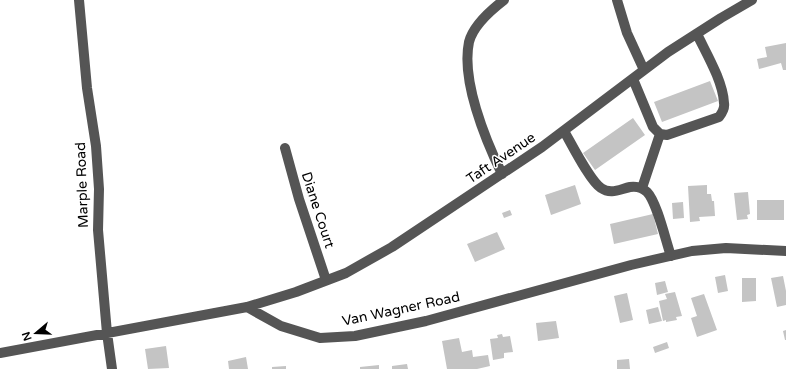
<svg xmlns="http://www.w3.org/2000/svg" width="786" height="369" font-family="'Varela Round',sans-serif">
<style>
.building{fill:#c4c4c4}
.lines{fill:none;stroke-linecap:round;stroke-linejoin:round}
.minor{stroke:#555;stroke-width:10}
.labels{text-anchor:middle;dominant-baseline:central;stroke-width:3;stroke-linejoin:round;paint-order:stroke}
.street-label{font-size:14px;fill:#000;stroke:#fff}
</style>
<rect width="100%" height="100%" fill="#fff"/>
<path class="building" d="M786,43V70H783L781,63L759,69L757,59L767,57L765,47Z
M710,81L718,101L662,122L654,102Z
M633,118L645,135L595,170L583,153Z
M575,185L581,204L551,215L545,195Z
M707,185V194H711L712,201H714L715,216L699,217L700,221L690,222L688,186Z
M748,192L750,214L747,215L748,219L737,220L734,193Z
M757,200H784V220H757Z
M683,202L684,218L673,219L672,203Z
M510,210L512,215L504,218L502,213Z
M653,214L658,234L614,244L610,224Z
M497,232L505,249L475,262L467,244Z
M725,275L728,291L718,293L715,277Z
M783,276L786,291V305L777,307L771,278Z
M742,278H756V301L742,302Z
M665,281L668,292L657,295L655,283Z
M675,292L682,316L676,317L677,320L666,322V320L663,321L659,301L667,299L665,294Z
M627,293L633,320L620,323L614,296Z
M704,294L717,330L697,337L691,318L697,316L691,298Z
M658,307L662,321L649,324L646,310Z
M556,321L559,338L538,341L536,323Z
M786,330V340H785L783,331Z
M502,334L503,337L510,336L513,352L504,353V358L493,360L490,339L498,338L497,335Z
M459,338L462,352L472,350L473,357L488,355L490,366L477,369H447L442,341Z
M667,342L669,348L655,353L653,347Z
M166,346L169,368L148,369L145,349Z
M246,357L248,369H229L228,361Z
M629,359L630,369H617V360Z
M407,364L408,369H392V366Z
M379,365V369H360V367Z
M286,366V369H272V367Z"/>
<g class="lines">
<path class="minor" d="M79,0L87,88L96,146L99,189L98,230L107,333L112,369
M617,0L627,33L644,70
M633,79L653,127L660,134L667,135L719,117C722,113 725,108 724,103C723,81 706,53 697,34
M564,131C571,143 590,181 601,188C611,195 620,189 630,187C636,186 643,188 647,192C657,202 666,242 671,256
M285,148L299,199L326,280
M502,174C485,139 461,80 469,42C473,26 491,10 504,0
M642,188L660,134
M247,307L281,326L320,338L355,336L426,321L631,265L692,251L726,248L786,251
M0,353L247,307L296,292L346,273L392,247L542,147L668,52L721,18L752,0"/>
</g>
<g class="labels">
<g class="street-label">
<text transform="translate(501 158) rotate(-34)">Taft Avenue</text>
<text transform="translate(82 185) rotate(-92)">Marple Road</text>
<text transform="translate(318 210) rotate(72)">Diane Court</text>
<text transform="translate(401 309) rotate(-12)">Van Wagner Road</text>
</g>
</g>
<g transform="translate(36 333) rotate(251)" stroke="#ffffff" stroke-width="3" paint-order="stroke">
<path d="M0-3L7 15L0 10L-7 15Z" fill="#000000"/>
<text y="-6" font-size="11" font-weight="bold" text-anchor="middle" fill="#000000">N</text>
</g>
</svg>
